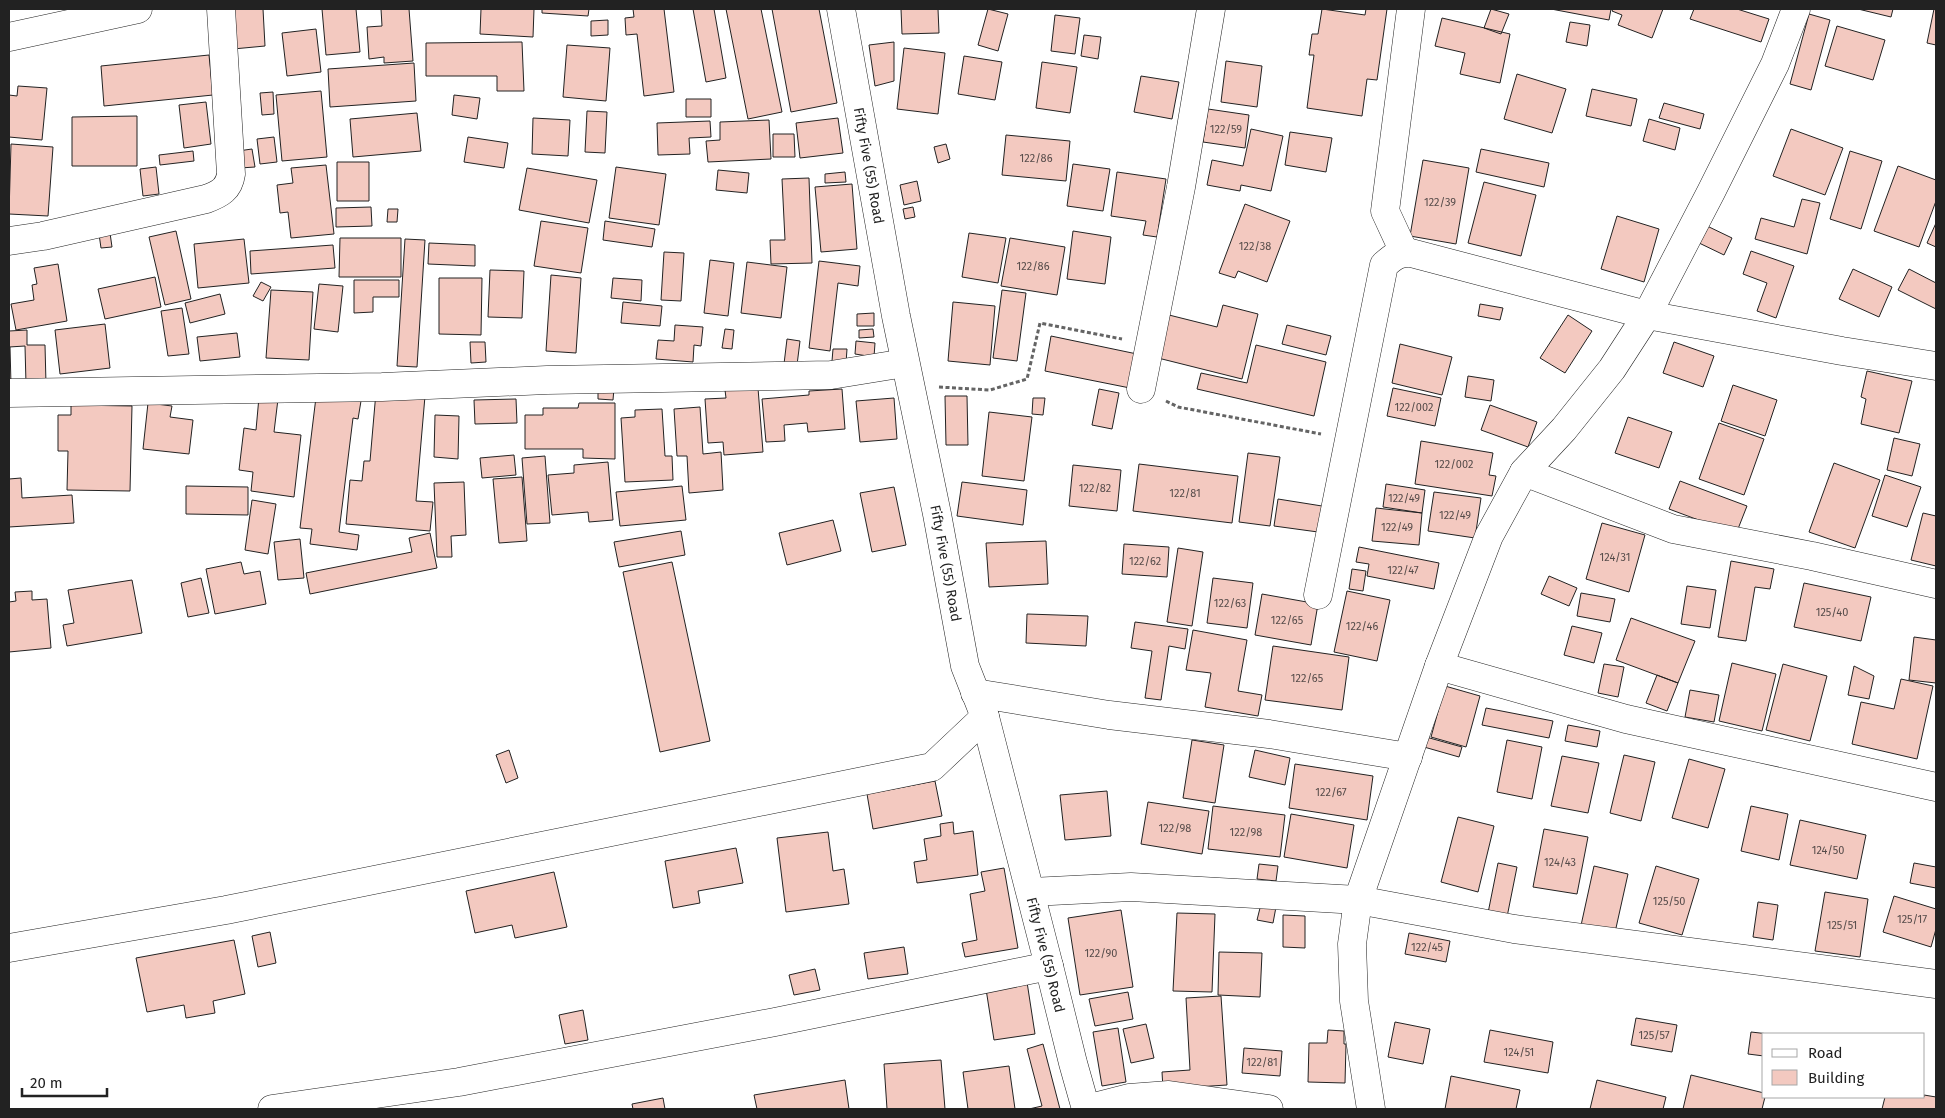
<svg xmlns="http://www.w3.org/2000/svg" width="1945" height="1118" font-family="'Fira Sans',sans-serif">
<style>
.building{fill:#f3c9c0;stroke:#222}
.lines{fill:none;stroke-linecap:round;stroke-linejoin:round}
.minor-casing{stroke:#222;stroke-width:29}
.path{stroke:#646464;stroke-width:3;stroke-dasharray:4 2.5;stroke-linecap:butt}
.minor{stroke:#fff;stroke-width:28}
.labels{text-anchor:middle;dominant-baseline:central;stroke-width:4;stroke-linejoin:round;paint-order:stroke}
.number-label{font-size:11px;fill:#564c4a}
.street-label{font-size:14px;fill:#222;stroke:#fff}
</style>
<rect width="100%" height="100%" fill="#fff"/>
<path class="building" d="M230,9H263L265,46L233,49Z
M322,9H356L360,52L326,55Z
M381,9H409L413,61L384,63V57L369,59L367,27L382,26Z
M481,9H534L533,37L480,34Z
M542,9H589L588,16L542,13Z
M633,9H664L674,92L644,96L637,34L626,35L625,18L634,17Z
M693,9H714L726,78L706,82Z
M726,9H761L782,112L748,119Z
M772,9H819L837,103L791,112Z
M901,9H938L939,33L902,34Z
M988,9L1008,14L998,51L978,45Z
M1322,9L1365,15L1366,9H1387L1377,80L1367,79L1362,116L1307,108L1314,55H1309L1312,34H1318Z
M1491,9L1509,14L1501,34L1484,28Z
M1551,9H1611L1609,20Z
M1613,9H1663L1652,38L1618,25L1622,15L1612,11Z
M1694,9H1737L1769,19L1761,42L1690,19Z
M1858,9H1893L1891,17Z
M1934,9H1936V45L1927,43Z
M1809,14L1830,20L1811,90L1790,84Z
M1055,15L1080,18L1075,54L1051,51Z
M1442,18L1510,34L1500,83L1460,74L1465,53L1435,46Z
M608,20V35L591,36V21Z
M1570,22L1590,25L1587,46L1566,42Z
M1837,26L1885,40L1873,80L1825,66Z
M316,29L321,72L287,76L282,33Z
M1084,35L1101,37L1098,59L1081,56Z
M522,42L524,91H497V76H426V43Z
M894,42V81L875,86L869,45Z
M567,45L610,48L606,101L563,97Z
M904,48L945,53L938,114L897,109Z
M209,55L213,95L104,106L101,66Z
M964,56L1002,62L995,100L958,94Z
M1226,61L1262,66L1257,107L1221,102Z
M1042,62L1077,67L1070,113L1036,108Z
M414,63L416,101L330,107L328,69Z
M1517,74L1566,89L1552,133L1504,119Z
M1141,76L1179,82L1172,119L1134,112Z
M18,86L47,88L42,140L9,137V95L17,96Z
M1592,89L1637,99L1631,126L1586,116Z
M321,91L327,157L282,161L276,95Z
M273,92L274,114L262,115L260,93Z
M454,95L480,98L477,119L452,115Z
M686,99H711V117H686Z
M206,102L211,144L184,148L179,105Z
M1664,103L1704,114L1700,129L1659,118Z
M1208,109L1249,115L1245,148L1203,142Z
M587,111L607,112L605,153L585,152Z
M417,113L421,151L353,157L350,119Z
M137,116V166H72V117Z
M533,118L570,120L568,156L532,154Z
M838,118L843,153L800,158L796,123Z
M1649,119L1680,128L1675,150L1643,141Z
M769,120L771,159L708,162L706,141L720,140V122Z
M710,121L711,137L689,138L690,154L658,155L657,123Z
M1251,129L1283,136L1271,191L1241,185L1240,191L1207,185L1212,160L1243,166Z
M1791,129L1843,148L1825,195L1773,176Z
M1290,132L1332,138L1326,172L1285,165Z
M773,134H794L795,157H773Z
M1006,135L1070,141L1066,181L1002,175Z
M274,137L277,162L260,164L257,139Z
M468,137L508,143L504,168L464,162Z
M11,144L53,147L48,216L9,214Z
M946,144L950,159L938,163L934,147Z
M252,149L255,167L240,168L238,151Z
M1481,149L1549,163L1544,187L1476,172Z
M193,151L194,161L160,165L159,155Z
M1850,151L1882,161L1861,229L1830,219Z
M1423,160L1469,168L1456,244L1410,236Z
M337,162H369V201H337Z
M1073,164L1110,169L1103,211L1067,206Z
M326,165L334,234L291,238L288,212L280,213L277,185L293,183L291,168Z
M1898,166L1936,180V201L1919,247L1874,231Z
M156,167L159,194L143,196L140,169Z
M616,167L666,174L659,225L609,218Z
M527,168L597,180L589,223L519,210Z
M718,170L749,173L747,193L716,190Z
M845,172L846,182L825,183V174Z
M1117,172L1166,179L1157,237L1143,235L1146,221L1111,216Z
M809,178L812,263L771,264L770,240H785L782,179Z
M917,181L921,201L904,205L900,185Z
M1484,182L1536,195L1521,256L1468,243Z
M852,184L857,249L821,252L815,187Z
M1802,199L1820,203L1807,254L1755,239L1761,218L1794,227Z
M1245,204L1290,221L1267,282L1238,271L1235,278L1219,273Z
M371,207L372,226L336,227V208Z
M913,207L915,217L905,219L903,209Z
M388,209H398L397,222H387Z
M1617,216L1659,229L1644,282L1601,269Z
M541,221L588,228L581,273L534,266Z
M605,221L655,229L652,247L603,240Z
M1936,223V247L1927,243Z
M1705,225L1732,238L1724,255L1697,242Z
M176,231L191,299L165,305L149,237Z
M1073,231L1111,237L1105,284L1067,279Z
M110,233L112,247L101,248L99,234Z
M969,233L1006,238L998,283L962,277Z
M340,238H401V277H339Z
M1010,238L1065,247L1057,295L1001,286Z
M244,239L249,283L198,288L194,244Z
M405,239L425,240L417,367L397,366Z
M429,243L475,245V266L428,264Z
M333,245L335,268L251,274L250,251Z
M1751,251L1794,266L1776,318L1757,311L1767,283L1743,274Z
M664,252L684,253L681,301L661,300Z
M710,260L734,263L728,316L704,313Z
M819,261L860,266L858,286L838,283L830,351L809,348Z
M747,262L787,267L781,318L741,313Z
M58,264L67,321L16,330L11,304L34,300L32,285L37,284L34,268Z
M1853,269L1892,287L1879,317L1839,299Z
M1909,269L1936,283V309L1898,290Z
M490,270L524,271L522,318L488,317Z
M551,275L581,278L576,353L546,351Z
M155,277L161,307L105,319L98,289Z
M439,278H482L481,335L439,334Z
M613,278L642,280L641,301L611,298Z
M354,280H399V297H373V312L354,313Z
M261,282L271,287L263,301L253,296Z
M319,284L343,286L338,332L314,329Z
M271,290L313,292L309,360L266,358Z
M1002,290L1026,293L1017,361L993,358Z
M220,294L225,314L190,323L185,303Z
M623,302L662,306L660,326L621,323Z
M953,302L995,306L990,365L948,361Z
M1480,304L1503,308L1500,320L1478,316Z
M1223,305L1258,314L1242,379L1154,357L1165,314L1217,327Z
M182,308L189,354L168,356L161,311Z
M874,313V326H857V314Z
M1568,315L1592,331L1565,373L1540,358Z
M105,324L110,368L60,374L55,330Z
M675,325L703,327L701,346L694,345L693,362L656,359L658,340L674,341Z
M1287,325L1331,336L1326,355L1282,344Z
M725,329L734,330L732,349L722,348Z
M873,329L874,337L859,338V330Z
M27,330V345H45L46,384H26L25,346L9,347V331Z
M237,333L240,357L200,361L197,337Z
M1051,336L1137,354L1130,388L1045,371Z
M787,339L800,341L797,365L784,364Z
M856,341L875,343L874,357L855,354Z
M470,342H485L486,362L471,363Z
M1674,342L1714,356L1703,387L1663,373Z
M1400,344L1452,357L1442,395L1392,383Z
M1256,345L1326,362L1314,416L1197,389L1201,373L1247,383Z
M10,347L11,385H9V348Z
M833,349H847L846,363L832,361Z
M1867,371L1912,381L1899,433L1861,424L1866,399L1861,397Z
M1468,376L1494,380L1491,401L1465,397Z
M1733,385L1777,400L1765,436L1721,421Z
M598,387L614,388L613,400L598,399Z
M758,388L763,452L724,455L723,442L708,443L705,399L726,398L725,390Z
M1393,388L1441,398L1435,426L1387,416Z
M317,389L362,395L358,419L353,418L339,532L359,535L357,550L310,544L312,529L300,528Z
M842,389L845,429L808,432L807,423L784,425L785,441L766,442L762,399L809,395V391Z
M1099,389L1119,393L1112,429L1092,425Z
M376,392L425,396L416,501L433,502L430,531L346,524L350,480L362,481L364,461H370Z
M945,396H967L968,445H946Z
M259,397L278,399L274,432L301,435L294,497L251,491L253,472L239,470L244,428L256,430Z
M894,398L897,439L860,442L856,401Z
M1033,398H1045L1043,415L1032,414Z
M516,399L517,423L475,424L474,400Z
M148,403L172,406L170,417L193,420L189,454L143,449Z
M579,403H615V459L583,458V449H525V415H543V408H578Z
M71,405L132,406L130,491L67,490L68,451H58V415H71Z
M1490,405L1537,422L1528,447L1481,430Z
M700,407L703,454L721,452L723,490L689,493L687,456H677L674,409Z
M662,409L665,456H672L673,480L625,482L621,418L635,417V410Z
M989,412L1032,417L1024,481L982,476Z
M435,415L459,416L458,459L434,457Z
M1628,417L1672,432L1659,468L1615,453Z
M1719,423L1764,439L1744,495L1699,479Z
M1894,438L1920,444L1912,476L1887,470Z
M1421,441L1493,453L1489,475L1496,476L1492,496L1415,484Z
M1248,453L1280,457L1270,526L1239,522Z
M514,455L516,475L482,478L480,458Z
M545,456L550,523L527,524L522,458Z
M608,462L613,520L589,522L588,512L552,515L548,475L574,473V465Z
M1834,463L1880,480L1855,548L1809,532Z
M1139,464L1238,476L1232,523L1133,511Z
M1073,465L1121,470L1117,511L1069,506Z
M1885,475L1921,487L1907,527L1872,516Z
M522,477L527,541L499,543L493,479Z
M21,478L22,498L72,495L74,523L9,527V479Z
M1680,481L1747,506L1736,534L1669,509Z
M464,482L466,535L451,536L452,557H437L434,483Z
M962,482L1027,490L1023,525L957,516Z
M1386,484L1425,490L1422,513L1383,507Z
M186,486L248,487V515L186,514Z
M682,486L686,520L620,526L616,492Z
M894,487L906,545L872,552L860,493Z
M1434,492L1481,498L1475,538L1428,531Z
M1278,499L1322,506L1318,532L1274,526Z
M252,500L276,504L268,554L245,550Z
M1376,508L1422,513L1419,545L1372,541Z
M1923,513L1936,516V566L1911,560Z
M833,520L841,551L787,565L779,533Z
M1602,523L1645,535L1629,592L1586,579Z
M681,531L685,555L619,567L614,542Z
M430,533L437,568L310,594L306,573L412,552L409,538Z
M300,539L304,578L278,580L274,542Z
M1046,541L1048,584L989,587L986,543Z
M1124,544L1169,547L1167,577L1122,574Z
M1359,547L1439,563L1434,589L1367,576L1369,564L1356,562Z
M1178,548L1203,552L1192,626L1167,622Z
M1731,561L1774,569L1770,589L1755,587L1746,641L1718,637Z
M241,562L244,574L260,571L266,604L215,614L206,569Z
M672,562L710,741L660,752L623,572Z
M1352,569L1366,571L1363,591L1349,589Z
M1549,576L1577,588L1569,606L1541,594Z
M201,578L209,613L188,617L181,583Z
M1213,578L1253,583L1247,628L1207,623Z
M132,580L142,633L67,646L63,625L74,623L68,590Z
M1804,583L1871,597L1861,641L1794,627Z
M1687,586L1716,590L1710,628L1681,624Z
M32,591V600L47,599L51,648L9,652V602L16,601L15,592Z
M1347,591L1390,600L1377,661L1334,652Z
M1581,593L1615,599L1610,622L1577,616Z
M1262,594L1318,604L1311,645L1255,635Z
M1027,614L1088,616L1086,646L1026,643Z
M1631,618L1695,641L1678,683L1616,660Z
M1135,622L1188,629L1185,649L1169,646L1161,700L1145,698L1152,651L1131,648Z
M1572,626L1602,633L1594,663L1564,655Z
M1193,630L1247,640L1238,691L1262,695L1258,716L1205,707L1211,673L1186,670Z
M1914,637L1936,640V683L1909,680Z
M1273,646L1349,657L1342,710L1265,700Z
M1732,663L1776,674L1762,731L1719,721Z
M1604,664L1624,667L1618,697L1598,693Z
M1783,664L1827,676L1810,741L1766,730Z
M1854,666L1874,676L1869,699L1848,695Z
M1657,675L1678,683L1667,711L1646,703Z
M1901,679L1933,686L1917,759L1852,744L1861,702L1894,709Z
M1445,686L1480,696L1466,747L1431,737Z
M1690,690L1719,695L1714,722L1685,717Z
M1486,708L1553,721L1549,738L1482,725Z
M1568,725L1600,731L1597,747L1565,741Z
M1426,737L1462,747L1459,757L1424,747Z
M1192,740L1224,745L1215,803L1183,798Z
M1507,740L1542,747L1532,799L1497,792Z
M509,750L518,778L506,783L496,755Z
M1255,750L1290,758L1285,785L1249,777Z
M1624,755L1655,762L1641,821L1610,813Z
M1562,756L1599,763L1588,813L1551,806Z
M1689,759L1725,769L1708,828L1672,818Z
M1295,764L1373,776L1367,820L1289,808Z
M935,781L942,816L873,829L867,794Z
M1107,791L1111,836L1065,840L1060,795Z
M1148,802L1209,811L1202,854L1141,844Z
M1213,806L1285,815L1280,857L1208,849Z
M1751,806L1788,814L1779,860L1741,851Z
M1291,814L1354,825L1347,868L1284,857Z
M1458,817L1494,826L1478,892L1441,882Z
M1800,820L1866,835L1857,879L1790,865Z
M953,822L954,834L973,831L978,875L917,883L914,862L927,860L924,839L941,836L940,824Z
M1544,829L1588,837L1577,894L1533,887Z
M828,832L833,871L844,869L849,904L786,912L777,838Z
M736,848L743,883L698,891L700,903L673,908L665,861Z
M1498,863L1517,867L1507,917L1488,913Z
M1914,863L1936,867V888L1910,883Z
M1259,864L1278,866L1276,881L1257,879Z
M1594,866L1628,874L1614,937L1580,930Z
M1656,866L1699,879L1682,935L1639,923Z
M1004,868L1018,948L965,957L962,943L977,940L970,894L985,891L981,872Z
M554,872L567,927L515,938L512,925L475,933L466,891Z
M1825,892L1868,899L1860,957L1815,951Z
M1894,896L1936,909V929L1931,947L1883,932Z
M1758,902L1778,905L1773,940L1753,937Z
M1261,904L1276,907L1273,923L1257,920Z
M1121,910L1133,987L1080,995L1068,918Z
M1177,913L1215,914L1212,992L1173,991Z
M1283,915L1305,916V948L1283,947Z
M270,932L276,963L258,967L252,936Z
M1409,933L1450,941L1446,962L1405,954Z
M234,940L245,994L213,1001L215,1013L186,1018L184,1005L147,1012L136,958Z
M904,947L908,974L868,979L864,953Z
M1219,952L1262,953L1260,997L1218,995Z
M815,969L820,990L794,995L789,975Z
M1027,982L1035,1034L994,1040L986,989Z
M1128,992L1133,1019L1095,1026L1089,999Z
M1221,996L1227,1085L1163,1089L1162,1072L1190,1070L1186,998Z
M583,1010L588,1040L565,1044L559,1015Z
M1636,1018L1677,1025L1672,1052L1631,1045Z
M1395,1022L1430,1029L1423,1064L1388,1057Z
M1146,1024L1154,1058L1131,1063L1123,1029Z
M1118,1028L1126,1082L1102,1086L1093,1032Z
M1328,1030L1344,1031V1044H1346L1345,1083L1308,1082L1309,1043H1327Z
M1490,1030L1553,1042L1548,1073L1484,1062Z
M1751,1032L1769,1034H1764V1056L1748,1054Z
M1043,1044L1060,1109H1029L1042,1106L1027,1049Z
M1244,1048L1282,1051L1280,1076L1242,1073Z
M941,1060L945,1109H887L884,1064Z
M1009,1066L1015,1109H968L963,1072Z
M1691,1075L1764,1093V1097H1765L1762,1109H1683Z
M1451,1076L1520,1090L1516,1109H1445Z
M845,1080L849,1109H757L754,1095Z
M1597,1080L1666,1097L1663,1109H1590Z
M1924,1095L1936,1097V1109H1882L1885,1097H1924Z
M663,1098L665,1109H633L632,1104Z"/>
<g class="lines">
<g class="minor-casing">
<g id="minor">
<path id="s1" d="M841,9L896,316L937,514L965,666L985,717L1049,966L1073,1063L1086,1109"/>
<path d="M9,37L138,9"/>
<path d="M9,241L43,236L206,199C220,194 229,189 231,174L221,9"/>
<path d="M1404,252L1385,211L1411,9"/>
<path d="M1141,389L1181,187L1211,9"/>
<path d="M9,393L382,387L547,380L831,375L905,363"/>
<path d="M1524,472L1673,529L1812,556L1936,584"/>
<path d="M1318,595L1384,265C1393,257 1399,252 1411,253L1647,315L1842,351L1936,366"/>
<path d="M1439,666L1626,719L1936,787"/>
<path d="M975,693L1109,715L1269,734L1408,757"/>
<path d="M1031,892L1131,887L1358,900L1514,929L1936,984"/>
<path d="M9,948L226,910L932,767L985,717"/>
<path d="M272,1109L459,1082L775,1022L1049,966"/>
<path d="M1086,1109L1129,1098L1169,1095L1269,1109"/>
<path d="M1371,1109L1354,1001L1352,944L1358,900L1439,666L1489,536L1524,472L1564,429L1612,369L1647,315L1711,192L1775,64L1796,9"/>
</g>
</g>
<path class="path" d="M939,387L990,390L1027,379L1040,323L1122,339
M1166,401L1178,407L1321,434"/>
<use href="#minor" class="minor"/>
</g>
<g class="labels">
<g class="number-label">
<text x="1226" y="129">122/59</text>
<text x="1036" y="158">122/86</text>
<text x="1440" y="202">122/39</text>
<text x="1255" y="246">122/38</text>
<text x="1033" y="266">122/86</text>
<text x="1414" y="407">122/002</text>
<text x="1454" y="464">122/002</text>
<text x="1095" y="488">122/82</text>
<text x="1185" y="493">122/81</text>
<text x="1404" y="498">122/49</text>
<text x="1455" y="515">122/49</text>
<text x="1397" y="527">122/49</text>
<text x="1615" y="557">124/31</text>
<text x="1145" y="561">122/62</text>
<text x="1403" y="570">122/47</text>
<text x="1230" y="603">122/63</text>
<text x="1832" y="612">125/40</text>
<text x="1287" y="620">122/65</text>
<text x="1362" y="626">122/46</text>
<text x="1307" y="678">122/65</text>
<text x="1331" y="792">122/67</text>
<text x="1175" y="828">122/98</text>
<text x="1246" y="832">122/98</text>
<text x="1828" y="850">124/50</text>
<text x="1560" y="862">124/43</text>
<text x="1669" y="901">125/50</text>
<text x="1912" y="919">125/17</text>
<text x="1842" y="925">125/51</text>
<text x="1427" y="947">122/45</text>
<text x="1101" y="953">122/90</text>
<text x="1654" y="1035">125/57</text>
<text x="1519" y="1052">124/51</text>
<text x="1262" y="1062">122/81</text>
</g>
<g class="street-label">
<text stroke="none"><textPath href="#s1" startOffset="159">Fifty Five (55) Road</textPath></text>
<text stroke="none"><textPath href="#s1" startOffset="564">Fifty Five (55) Road</textPath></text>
<text stroke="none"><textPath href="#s1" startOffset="969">Fifty Five (55) Road</textPath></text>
</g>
</g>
<rect width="1945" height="1118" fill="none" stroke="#222222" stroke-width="20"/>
<rect x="1762" y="1033" width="162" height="65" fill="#ffffff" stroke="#a7a7a7"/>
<rect x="1772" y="1049" width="25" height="8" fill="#ffffff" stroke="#a7a7a7"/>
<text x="1808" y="1058" font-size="15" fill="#222222">Road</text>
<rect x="1772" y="1070" width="25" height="15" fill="#f3c9c0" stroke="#a7a7a7"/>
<text x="1808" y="1083" font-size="15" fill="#222222">Building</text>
<path d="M22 1088v8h85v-8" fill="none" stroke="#222222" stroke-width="2.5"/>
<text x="30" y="1088" font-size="15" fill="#222222" stroke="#ffffff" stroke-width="4" paint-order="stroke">20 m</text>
</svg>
